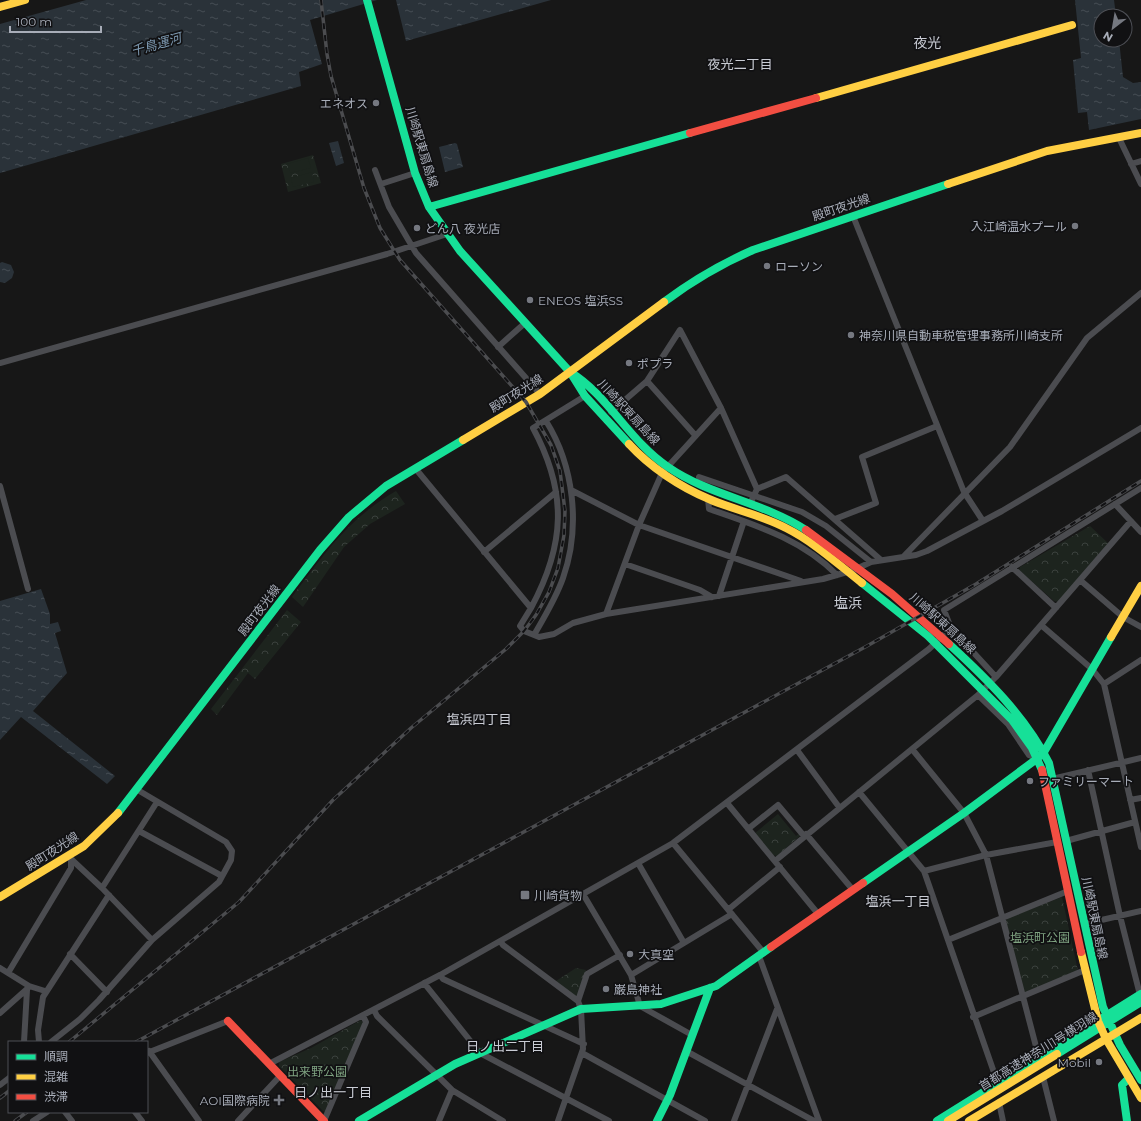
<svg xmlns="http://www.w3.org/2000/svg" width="1141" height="1121" font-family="Montserrat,'Noto Sans JP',sans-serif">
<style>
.forest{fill:url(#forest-crowns)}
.pitch{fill:#1d241e}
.water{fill:url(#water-ripples)}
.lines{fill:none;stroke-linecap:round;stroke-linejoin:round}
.street{stroke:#4b4c50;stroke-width:6}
.fast{stroke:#16e098;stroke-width:8}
.slow{stroke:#ffcf43;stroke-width:8}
.jam{stroke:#f24e42;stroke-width:8}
.rail-casing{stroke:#4b4c4f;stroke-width:3.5}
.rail{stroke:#111113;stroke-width:2;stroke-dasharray:6;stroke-linecap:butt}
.poi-dot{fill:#757880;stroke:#111113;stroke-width:1.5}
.labels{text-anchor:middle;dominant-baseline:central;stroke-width:3.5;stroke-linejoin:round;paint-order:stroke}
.poi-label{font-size:12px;fill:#a8adb8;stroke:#111113;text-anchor:start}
.street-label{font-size:12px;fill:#a8adb8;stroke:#111113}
.park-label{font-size:12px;fill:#7fa381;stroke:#111113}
.water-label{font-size:13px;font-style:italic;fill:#7f9bb3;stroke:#111113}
.neighbourhood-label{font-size:13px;fill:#c9ccd4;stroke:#111113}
.quarter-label{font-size:14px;fill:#c9ccd4;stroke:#111113}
</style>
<defs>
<pattern id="forest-crowns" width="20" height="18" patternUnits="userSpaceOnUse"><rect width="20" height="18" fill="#1d241e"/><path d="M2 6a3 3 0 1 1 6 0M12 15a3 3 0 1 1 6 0" fill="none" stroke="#3b413d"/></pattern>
<pattern id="water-ripples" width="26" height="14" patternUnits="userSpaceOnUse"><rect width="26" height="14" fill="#2a3239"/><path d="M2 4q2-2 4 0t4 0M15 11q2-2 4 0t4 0" fill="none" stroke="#464d54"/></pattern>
</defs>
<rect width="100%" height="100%" fill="#171717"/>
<path class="forest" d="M313,155L321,183L288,192L281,164Z
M396,491L405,504L370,524L344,547L303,607L292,597C324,554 348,519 396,491Z
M1090,526L1109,544L1058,602L1054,601L1019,570L1020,567Z
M287,610L301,622L255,679L248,673L217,715L211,709Z
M778,814L796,836L800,833L801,835L777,856L772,855L754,834Z
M1062,897L1078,971L1027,993L1023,991L1006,921L1008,918Z
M576,968L586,970L578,996L576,997L556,981Z
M361,1020L363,1023L326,1112L323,1111L279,1066V1062L311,1048Z"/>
<path class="pitch" d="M308,158L311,168L290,173L287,164Z
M312,172L314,182L293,187L291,178Z"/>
<path class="water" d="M86,0H377L310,20L322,64L299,72L301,86L0,173V24Z
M396,0H551L406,41Z
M1075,0H1114L1116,16H1101V40H1119L1123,77L1133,83L1141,82V119L1089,130L1087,112L1078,113L1073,60L1081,58Z
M338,141L344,163L336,166L329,143Z
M455,143L457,144L463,167L445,172L439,147Z
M2,262L11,265L14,272L12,278L5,283L0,282V263Z
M41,589L50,614V624L58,622L61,631L55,633L67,673L33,711L115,776L107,784L21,717L0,740V601Z"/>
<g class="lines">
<path class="street" d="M1119,138L1141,184
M1131,164L1141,161
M375,170L389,207L416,253L540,394
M381,184L415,173
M853,216L964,492L983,521
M498,347L525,323
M0,363L387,254L447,234
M647,381L695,435
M611,412L647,381L680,330L721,408L757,489L750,504
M415,468L531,608L520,626L524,631L539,637L554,634L573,623L606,614L823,579L854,570L871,562L916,555L927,551L1002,511L1141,428
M699,477L802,512L826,526L871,562
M0,486L28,589
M757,489L786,477L881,560
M571,490L639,525L801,581
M708,499L709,509C755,525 802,539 837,575
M1115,504L1141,532
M835,519L876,503L862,457L937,426
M484,552L556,492
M904,556L1010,447L1087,338L1141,293
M625,564L700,590L712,597
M1012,567L1056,608
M1080,580L1123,617L1141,627
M719,596L744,521
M531,608C565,545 568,493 533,428L585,396
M606,614L639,525L662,473L721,408
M1041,625L1092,669L1104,684L1141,847
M951,628L996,677
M534,635C545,616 556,598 563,578C581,527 574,466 546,421
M1104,684L1141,660
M978,695L1008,724L1029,755L1036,758
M912,749L964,813L986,855L1039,1058
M797,750L839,807
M1088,770L1120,916L1140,995
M1052,779L1141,758
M859,792L924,871L998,1084
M1130,800L1141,798
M727,803L819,915
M748,829L778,805L804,836
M139,831L222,876
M806,834L853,890
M1066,841L1135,822
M673,843L764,953
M70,858L102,888L152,940
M775,861L978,695L996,677L1131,521
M638,863L684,943
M924,871L986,855L1057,842
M102,888L157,802
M583,894L631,975L640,1006L692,1035
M729,909L780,867
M1084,924L1141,911
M948,940L1068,891
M501,942L503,945L578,1001L581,1009L583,1049L558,1121
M70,954L107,992
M759,956L819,1121
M0,968L29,986L45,991
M8,973L71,868V860
M440,975L443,979L584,1044
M631,975L732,914
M424,983L480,1053L609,1121
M578,1001L587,974L620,955
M374,1010L377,1016L452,1090L503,1121
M0,1013L27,989
M973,1017L1085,970
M24,1042L27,990
M39,1042L38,1030L43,997L109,895
M51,1042L80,1019L99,1000L152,940L219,882L231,860L232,851L226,842L136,789
M149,1051L199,1121
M686,1051L814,1121
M147,1053L228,1021
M582,1053L705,1121
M269,1064L440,975L673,843L929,649L951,628L944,610L1141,488
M1043,1077L1054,1121
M0,1085L9,1078
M999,1102L1003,1121
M65,1112L72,1121
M135,1112L142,1121
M33,1121L47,1112
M238,1121L280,1076
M324,1121L366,1022L363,1016
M439,1121L452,1090
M734,1121L777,1009"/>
<path class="fast" d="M367,0L415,173L429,207L460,251L570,372L585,396L629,444
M429,207L690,133
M664,302C692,281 721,264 753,250L948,184
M570,372C609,396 629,441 668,467C710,496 763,502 806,530
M862,583L928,636L1012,720L1032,748L1042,770
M949,644C987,679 1025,716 1049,763L1103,1007L1120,1045L1141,1080
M118,813L320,550L349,517L386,486L463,440
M863,883L964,813L1038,758L1044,752L1111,637
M1057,1054L1141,1002
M359,1121L455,1064L581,1009L661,1004L716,986L771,947
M657,1121L670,1095L710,988
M937,1121L1141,994
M1127,1121L1122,1085L1129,1078"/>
<path class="slow" d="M0,7L25,0
M816,98L1072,25
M948,184L1047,151L1141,133
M463,440L540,394L664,302
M629,444C650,467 680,487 709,499C734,510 762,515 786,528C814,542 838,564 862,583
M1111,637L1141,586
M0,897L84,846L118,813
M1081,952L1098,1021L1106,1039L1141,1098
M948,1121L1057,1054
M969,1121L1141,1018"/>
<path class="jam" d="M690,133L816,98
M806,530L892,594L949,644
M1042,770L1081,952
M771,947L863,883
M228,1021L324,1121"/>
<g class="rail-casing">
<path id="rail" d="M69,1042L239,902L333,800L411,728L506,649L524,631L536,615L549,592L558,568L564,535L565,511L560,471L551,445L526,402L400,260L380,228L364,188L331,76L327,54L321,0
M136,1042L867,646L976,584L1141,481
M0,1098L9,1091
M15,1121L27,1112"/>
</g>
<use href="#rail" class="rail"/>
</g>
<g class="poi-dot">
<circle cx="376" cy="103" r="4"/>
<circle cx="1075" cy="226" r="4"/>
<circle cx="417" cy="228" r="4"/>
<circle cx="767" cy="266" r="4"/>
<circle cx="530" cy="300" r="4"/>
<circle cx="851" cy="335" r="4"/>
<circle cx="629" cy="363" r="4"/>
<circle cx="1030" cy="781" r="4"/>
<rect x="520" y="890" width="10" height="10" rx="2"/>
<circle cx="630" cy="954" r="4"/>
<circle cx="606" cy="989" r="4"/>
<circle cx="1099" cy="1062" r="4"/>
<path d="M277 1094h4v4h4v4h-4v4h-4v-4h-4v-4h4z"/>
</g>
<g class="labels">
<g class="poi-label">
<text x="368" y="103" text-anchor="end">エネオス</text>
<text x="1067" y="226" text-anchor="end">入江崎温水プール</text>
<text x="425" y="228">どん八 夜光店</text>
<text x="775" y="266">ローソン</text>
<text x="538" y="300">ENEOS 塩浜SS</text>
<text x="859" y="335">神奈川県自動車税管理事務所川崎支所</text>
<text x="637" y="363">ポプラ</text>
<text x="1038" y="781">ファミリーマート</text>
<text x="534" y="895">川崎貨物</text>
<text x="638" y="954">大真空</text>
<text x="614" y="989">巌島神社</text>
<text x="1091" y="1062" text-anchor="end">Mobil</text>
<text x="270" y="1100" text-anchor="end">AOI国際病院</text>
</g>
<g class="street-label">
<text transform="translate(422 147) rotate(73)">川崎駅東扇島線</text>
<text transform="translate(841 207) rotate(-19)">殿町夜光線</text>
<text transform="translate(516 393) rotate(-32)">殿町夜光線</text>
<text transform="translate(629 412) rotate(47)">川崎駅東扇島線</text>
<text transform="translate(259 610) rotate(-53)">殿町夜光線</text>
<text transform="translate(943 623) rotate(42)">川崎駅東扇島線</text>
<text transform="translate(52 851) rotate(-33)">殿町夜光線</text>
<text transform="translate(1095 918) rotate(78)">川崎駅東扇島線</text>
<text transform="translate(1038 1051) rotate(-32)">首都高速神奈川1号横羽線</text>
</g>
<g class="park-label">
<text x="1040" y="937">塩浜町公園</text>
<text x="317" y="1071">出来野公園</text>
</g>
<g class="water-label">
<text transform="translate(156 44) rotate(-16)">千鳥運河</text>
</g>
<g class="neighbourhood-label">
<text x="740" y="64">夜光二丁目</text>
<text x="479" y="719">塩浜四丁目</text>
<text x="898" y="901">塩浜一丁目</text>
<text x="505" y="1046">日ノ出二丁目</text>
<text x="333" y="1092">日ノ出一丁目</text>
</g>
<g class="quarter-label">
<text x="927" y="43">夜光</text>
<text x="848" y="603">塩浜</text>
</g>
</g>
<rect x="8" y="1041" width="140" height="72" fill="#111113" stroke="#4d4f55"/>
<rect x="16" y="1054" width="20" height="6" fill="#16e098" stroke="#4d4f55"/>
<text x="44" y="1061" font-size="12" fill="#a8adb8">順調</text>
<rect x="16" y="1074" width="20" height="6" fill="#ffcf43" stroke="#4d4f55"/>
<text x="44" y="1081" font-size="12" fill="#a8adb8">混雑</text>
<rect x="16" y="1094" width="20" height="6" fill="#f24e42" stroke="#4d4f55"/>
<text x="44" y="1101" font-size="12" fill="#a8adb8">渋滞</text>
<g transform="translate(1113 28) rotate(211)"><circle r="19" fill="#111113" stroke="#4d4f55"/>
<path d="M0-3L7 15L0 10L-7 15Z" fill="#757880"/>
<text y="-6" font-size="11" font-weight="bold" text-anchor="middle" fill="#a8adb8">N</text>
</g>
<path d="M10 26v6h91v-6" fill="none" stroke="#a8adb8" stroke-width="2"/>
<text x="16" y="26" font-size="12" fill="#a8adb8" stroke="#111113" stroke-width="3" paint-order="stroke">100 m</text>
</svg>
